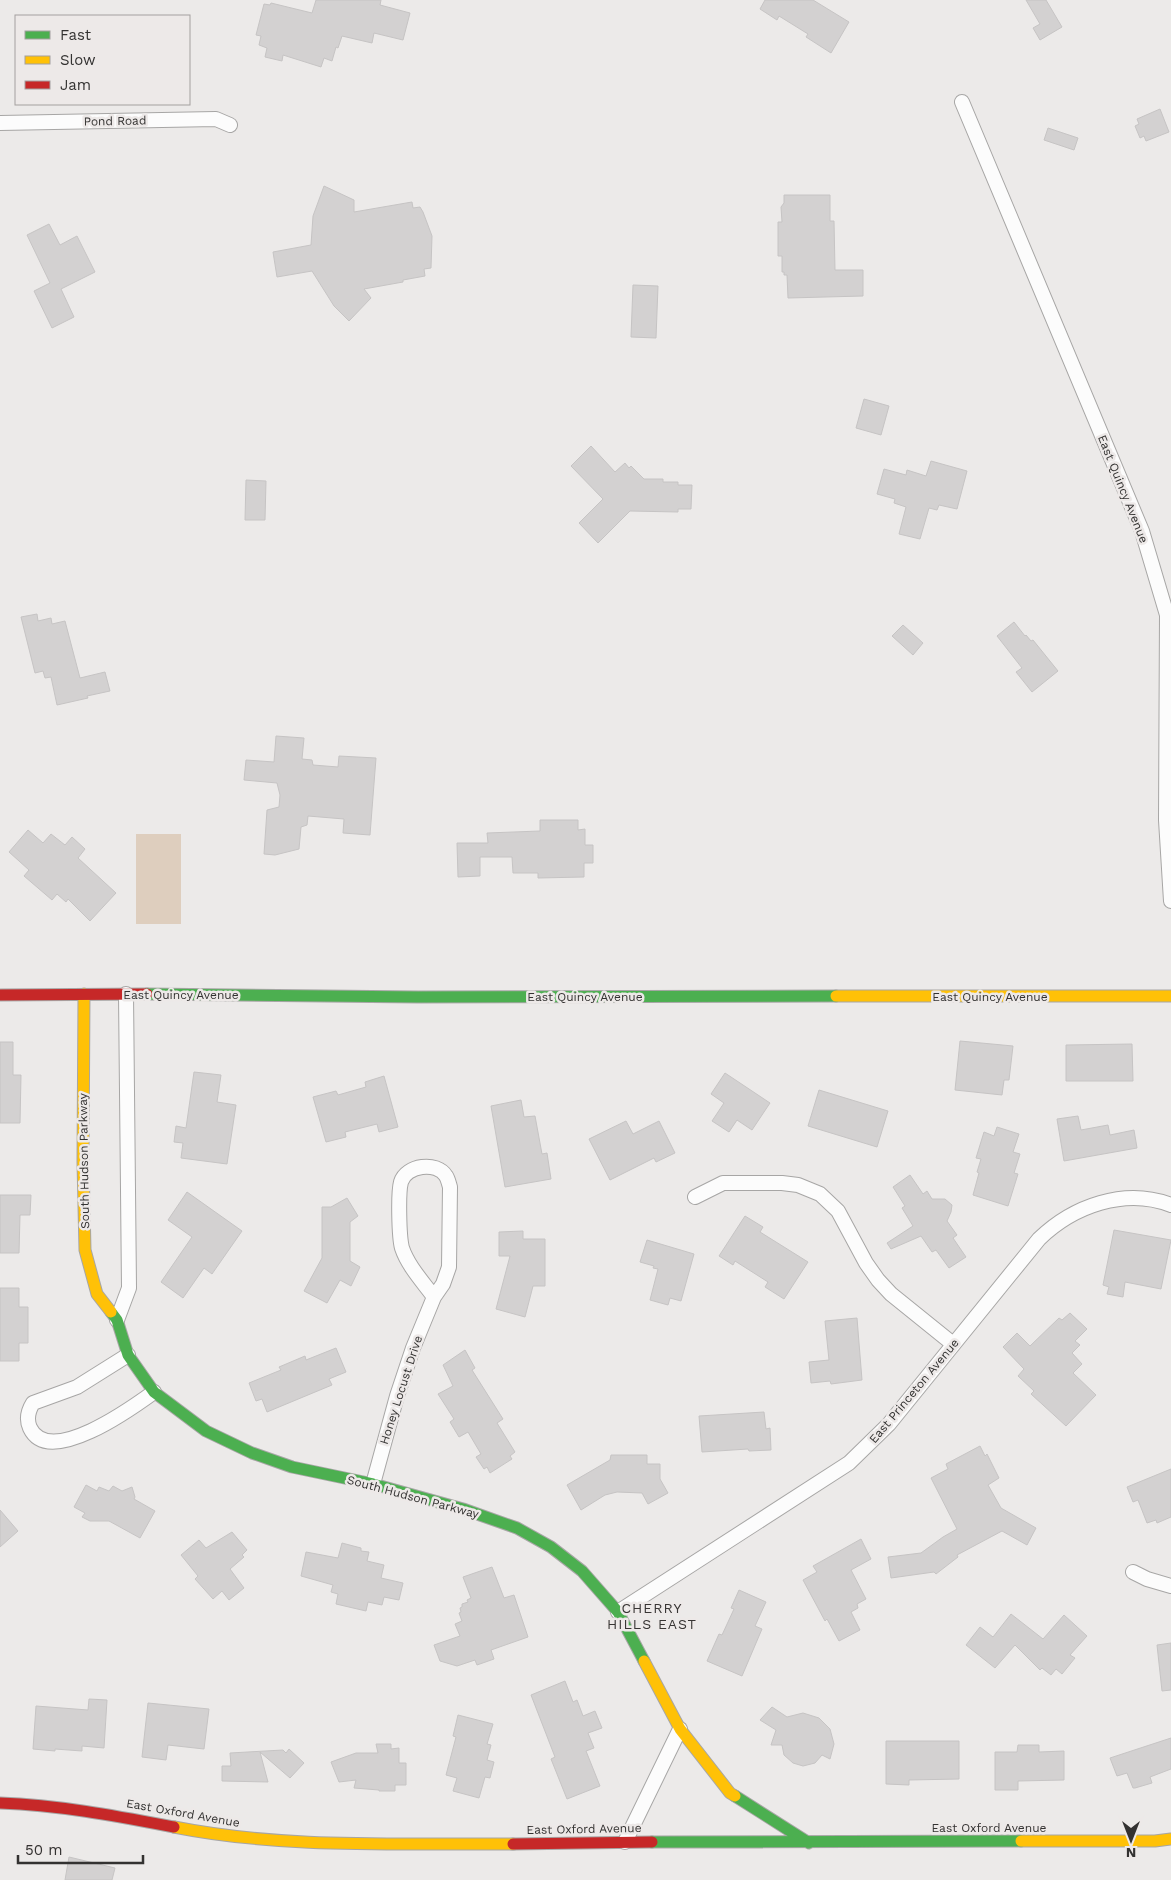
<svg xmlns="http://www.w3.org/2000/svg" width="1171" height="1880" font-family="'Work Sans',sans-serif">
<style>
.green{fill:#decebe}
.building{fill:#d3d1d1;stroke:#c6c4c4}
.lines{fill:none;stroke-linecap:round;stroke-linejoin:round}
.street-casing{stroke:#a7a6a5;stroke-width:16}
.fast-casing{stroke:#a7a6a5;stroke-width:13}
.slow-casing{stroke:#a7a6a5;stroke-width:13}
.jam-casing{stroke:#a7a6a5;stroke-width:13}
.street{stroke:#fcfcfc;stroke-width:14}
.fast{stroke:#4caf50;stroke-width:11}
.slow{stroke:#ffc107;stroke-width:11}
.jam{stroke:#c62828;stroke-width:11}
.labels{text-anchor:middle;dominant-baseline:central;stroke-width:5;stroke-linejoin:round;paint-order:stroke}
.street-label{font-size:12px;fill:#333231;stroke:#ede9e8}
.neighbourhood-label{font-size:14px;letter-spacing:1px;fill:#383534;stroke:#ede9e8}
</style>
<rect width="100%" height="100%" fill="#eceae9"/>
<path class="green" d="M136,834H181V924H136Z"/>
<path class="building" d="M316,0H381L380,5L410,13L403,40L374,33L372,43L342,36L338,48L336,47L332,61L324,58L321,67L283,55L282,61L265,57L267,48L259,45L261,36L256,35L264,4L270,5L271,3L312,13Z
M765,0H813L849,22L831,53L806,37L808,34L779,16L777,20L760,9Z
M1026,0H1046L1062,27L1040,40L1033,28L1040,24Z
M1160,109L1169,132L1146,141L1144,136L1140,138L1135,126L1139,124L1137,119Z
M1048,128L1078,138L1074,150L1044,140Z
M324,186L354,200V212L412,202L413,208L420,207L423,212L432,236L431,268L424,269L425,276L403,280V282L364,289L371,298L349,321L334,306L312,271L277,277L273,252L311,245L313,216Z
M784,195H830V221H834L835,270H863V296L788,298L787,275H784V272H782V256H778V222H782L781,207L784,203Z
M49,224L60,245L77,236L95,272L61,289L74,317L52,328L34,291L50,283L27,235Z
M633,285L658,286L656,338L631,337Z
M864,399L889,406L881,435L856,428Z
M591,446L615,472L625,463L629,468L631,466L644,479H663V482H678V485H692L691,509H678V512L630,511L598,543L579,523L603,499L571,466Z
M931,461L967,471L957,509L939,505L937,510L929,508L920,539L899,534L906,507L894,503L895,499L877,494L884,469L906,475L907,470L926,476Z
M246,480L266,481L265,520H245Z
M37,614L38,621L51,618L52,624L65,621L80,678L105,672L110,691L87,696L88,698L57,705L51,677L45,678L43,671L35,673L21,617Z
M1014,622L1025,636L1026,635L1031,641L1033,640L1058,671L1032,692L1016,672L1022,668L997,636Z
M903,625L923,643L913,655L892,636Z
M276,736L304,738L302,759L312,760L313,765L338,767L339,756L376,758L370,835L343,833L344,819L308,816L307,825L301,827L299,849L275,855L264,854L267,810L279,807L280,795L277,783L244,780L246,760L274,762Z
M540,820H578V830L585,829V845H593V863H584V877L538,878V873H513L512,857H480V876L458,877L457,843H488L487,833L540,831Z
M28,830L43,843L51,834L65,845L72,837L85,849L78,858L116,893L90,921L68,899L66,902L57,894L52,900L24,876L29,870L9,852Z
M960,1041L1013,1046L1009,1080H1004L1002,1095L955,1090Z
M0,1042H13V1075H21L20,1123H0Z
M1132,1044L1133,1081H1066V1045Z
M194,1072L221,1075L217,1102L236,1105L227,1164L181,1158L183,1143L174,1142L176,1126L186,1128Z
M725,1073L770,1103L752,1130L737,1120L729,1132L712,1121L724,1103L711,1094Z
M384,1076L398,1127L379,1132L377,1124L345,1132L346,1137L326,1142L313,1097L336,1091L338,1095L366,1087L365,1082Z
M819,1090L888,1111L877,1147L808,1126Z
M521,1100L524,1117L535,1116L542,1154L547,1153L551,1179L505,1187L491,1106Z
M1078,1116L1081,1130L1108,1125L1110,1135L1134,1130L1137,1148L1064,1161L1057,1119Z
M626,1121L633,1134L659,1121L675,1153L656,1162L654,1158L610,1180L589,1139Z
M997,1127L1019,1134L1013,1152L1020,1154L1014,1173L1018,1174L1008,1206L973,1195L979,1173L977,1172L981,1159L976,1158L984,1132L994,1136Z
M910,1175L923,1194L927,1191L932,1199H945L952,1205L951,1212L947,1221L957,1235L953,1238L966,1257L949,1268L936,1250L932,1252L921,1236L891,1249L887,1243L913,1226L902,1208L905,1206L893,1187Z
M187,1192L242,1231L212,1274L204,1268L183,1298L161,1282L192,1237L168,1220Z
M0,1195H31L30,1215H20L19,1253H0Z
M347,1198L358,1216L350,1222V1261L360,1267L351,1286L340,1280L327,1303L304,1291L322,1258V1207H331Z
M745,1216L763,1227L760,1232L808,1262L784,1299L765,1287L768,1282L735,1261L733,1265L719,1256Z
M1114,1230L1171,1240L1161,1289L1125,1282L1123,1297L1107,1294L1109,1287L1103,1285Z
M523,1231V1239H545V1286H533L525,1317L496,1309L510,1256H499V1232Z
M647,1240L694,1254L681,1301L670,1298L668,1305L650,1300L658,1269L653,1268L654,1266L640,1262Z
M0,1288H19V1307H28V1343H19V1361H0Z
M1070,1313L1087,1329L1075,1341L1080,1345L1072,1353L1082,1364L1073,1373L1096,1395L1066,1426L1031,1394L1034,1391L1018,1376L1024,1369L1003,1347L1017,1333L1030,1346L1059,1318L1062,1320Z
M857,1318L862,1380L831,1384L830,1381L811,1383L809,1362L829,1360L825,1321Z
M336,1348L346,1372L329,1379L332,1385L267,1412L262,1399L256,1401L249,1383L281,1370L279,1367L305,1356L306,1360Z
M465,1350L475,1368L472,1370L503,1419L497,1423L515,1452L510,1456L512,1459L490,1473L487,1467L484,1469L476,1457L481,1454L468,1432L459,1437L450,1422L454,1419L438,1394L453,1386L443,1365Z
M764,1412L766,1429L770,1428L771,1450L749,1451L748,1449L702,1452L699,1416Z
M980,1446L985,1456L987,1454L999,1478L988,1485L1001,1508L1036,1528L1027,1545L1002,1531L957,1555L958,1557L936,1574L934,1572L891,1578L888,1557L921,1553L943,1537L957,1529L931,1478L948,1469L946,1464Z
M611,1455H647V1464H660V1479L668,1493L648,1504L642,1493L617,1492L605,1495L581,1510L567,1485L610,1460Z
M1171,1469V1517L1157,1523L1156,1520L1147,1523L1138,1500L1133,1502L1127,1487Z
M86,1485L97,1491L99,1487L109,1491L113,1486L122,1491L132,1487L135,1497L134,1499L155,1511L140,1538L109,1521H90L82,1517L85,1513L74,1507Z
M0,1510L18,1531L0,1547Z
M232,1532L247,1550L242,1555L244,1557L230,1569L244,1588L229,1600L222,1591L213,1599L195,1579L198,1576L181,1555L199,1540L206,1548Z
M861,1539L871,1559L851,1570L866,1599L857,1604L858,1608L851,1612L860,1630L839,1641L827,1619L825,1621L803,1580L817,1572L813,1566Z
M342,1543L361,1548V1551L369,1552L367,1561L384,1565L381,1578L403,1583L399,1600L384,1597L382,1605L368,1602L366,1611L336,1604L338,1594L331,1592L333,1585L301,1576L306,1552L338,1558Z
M492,1567L504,1598L514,1595L528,1637L491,1650L494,1659L477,1665L475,1660L457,1666L440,1661L434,1645L460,1636L455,1624L462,1621L459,1613L461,1612L460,1608L462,1607V1604L468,1602L467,1600L471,1598L463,1577Z
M739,1590L766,1602L755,1626L762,1629L742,1676L707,1661L719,1634L722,1635L734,1609L731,1608Z
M1011,1614L1043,1639L1064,1615L1087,1636L1070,1655L1075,1658L1062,1674L1056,1669L1051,1675L1042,1668L1040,1670L1015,1645L995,1668L966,1645L980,1627L993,1637Z
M1171,1643V1690L1162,1691L1157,1645Z
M565,1681L573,1702L577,1700L583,1716L595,1711L602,1728L588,1733L594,1748L586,1751L600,1786L567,1799L551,1759L555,1757L531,1695Z
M89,1699L107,1700L104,1748L82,1746V1751L55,1749V1751L33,1749L36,1706L88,1710Z
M148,1703L209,1709L204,1749L168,1745L166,1760L142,1757Z
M772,1707L787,1717L803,1713L819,1718L830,1729L834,1744L830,1759L822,1755L815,1763L803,1766L793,1763L784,1755L782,1745H771L776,1730L760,1720Z
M458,1715L493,1724L487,1744L491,1745L487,1760L494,1762L490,1778L485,1777L479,1798L453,1791L457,1778L446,1775L456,1737L453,1736Z
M1171,1738V1769L1150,1777L1152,1783L1135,1788H1133L1127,1773L1117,1776L1110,1758Z
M886,1741H959V1779L909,1780V1785L886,1784Z
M376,1744H391V1749L399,1748V1763H406V1785H395V1791H379V1790L354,1788L356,1780L339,1782L331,1762L356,1753H378Z
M1018,1745H1039V1752L1064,1751V1780L1018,1781V1790H995V1752H1017Z
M289,1749L304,1763L290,1778L260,1752L268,1782L222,1781V1766H231L230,1753L283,1750L286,1753Z
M69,1857L115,1868L112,1880H65Z"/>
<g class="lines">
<g class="street-casing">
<path id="street" d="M962,102L1142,531L1167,615L1166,820L1171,901
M0,123L216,119L230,125
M695,1197L723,1183H782L798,1185L820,1194L838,1211L866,1263L878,1280L891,1294L953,1344
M117,1320L129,1288L126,994
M128,1355L77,1387L33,1403C28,1411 26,1419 30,1428C49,1468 132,1408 154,1392
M373,1484L397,1396L413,1348L434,1297L443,1284L449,1267L450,1187C449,1184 448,1179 446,1176C437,1161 406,1165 401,1182C398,1193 399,1237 402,1248C408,1266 423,1282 434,1297
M1133,1572L1147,1579L1171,1586
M618,1612L849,1463L889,1424L1039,1239C1073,1206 1125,1187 1171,1205
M625,1842L680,1729"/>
</g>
<g class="fast-casing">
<path id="fast" d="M147,994L418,997L836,996
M111,1312L117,1320L128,1355L154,1392L206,1431L252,1453L292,1467L373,1484L463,1509L517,1528L551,1547L582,1571L618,1612L644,1661
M735,1796L809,1843
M652,1842L1021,1841"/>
</g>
<g class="slow-casing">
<path id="slow" d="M84,994L83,1162L85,1250L97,1294L111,1312
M836,996H1171
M644,1661L680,1729L730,1793L735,1796
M174,1827C285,1849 400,1843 513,1844
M1021,1841H1155L1171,1839"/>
</g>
<g class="jam-casing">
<path id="jam" d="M0,995L147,994
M0,1803C59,1805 116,1816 174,1827
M513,1844L652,1842"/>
</g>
<use href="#street" class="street"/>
<use href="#fast" class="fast"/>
<use href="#slow" class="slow"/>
<use href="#jam" class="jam"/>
</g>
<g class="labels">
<g class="street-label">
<text transform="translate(115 121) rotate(-1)">Pond Road</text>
<text transform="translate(1123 489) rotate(68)">East Quincy Avenue</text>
<text x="181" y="995">East Quincy Avenue</text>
<text x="585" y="997">East Quincy Avenue</text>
<text x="990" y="997">East Quincy Avenue</text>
<text transform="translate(84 1161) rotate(-91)">South Hudson Parkway</text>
<text transform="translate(401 1390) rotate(-72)">Honey Locust Drive</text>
<text transform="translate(914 1391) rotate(-50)">East Princeton Avenue</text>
<text transform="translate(413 1497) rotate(15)">South Hudson Parkway</text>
<text transform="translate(183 1813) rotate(10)">East Oxford Avenue</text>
<text x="989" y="1828">East Oxford Avenue</text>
<text transform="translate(584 1829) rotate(-1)">East Oxford Avenue</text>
</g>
<g class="neighbourhood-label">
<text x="652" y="1608">CHERRY<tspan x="652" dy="16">HILLS EAST</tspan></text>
</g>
</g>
<rect x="15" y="15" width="175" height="90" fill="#ede9e8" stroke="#a3a09f"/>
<rect x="25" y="31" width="25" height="8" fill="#4caf50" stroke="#a3a09f"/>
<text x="60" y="40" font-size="15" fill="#333231">Fast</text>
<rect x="25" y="56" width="25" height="8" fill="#ffc107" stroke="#a3a09f"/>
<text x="60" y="65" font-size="15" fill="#333231">Slow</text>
<rect x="25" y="81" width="25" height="8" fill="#c62828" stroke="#a3a09f"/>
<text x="60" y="90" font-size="15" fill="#333231">Jam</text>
<g transform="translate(1131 1840) rotate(180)" stroke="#ede9e8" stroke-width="4" paint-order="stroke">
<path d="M0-4L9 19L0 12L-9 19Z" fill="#333231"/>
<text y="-8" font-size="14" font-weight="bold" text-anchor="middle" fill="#333231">N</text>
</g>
<path d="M18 1855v8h125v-8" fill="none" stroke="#333231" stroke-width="2.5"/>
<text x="25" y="1855" font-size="15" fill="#333231" stroke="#ede9e8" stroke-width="4" paint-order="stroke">50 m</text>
</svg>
